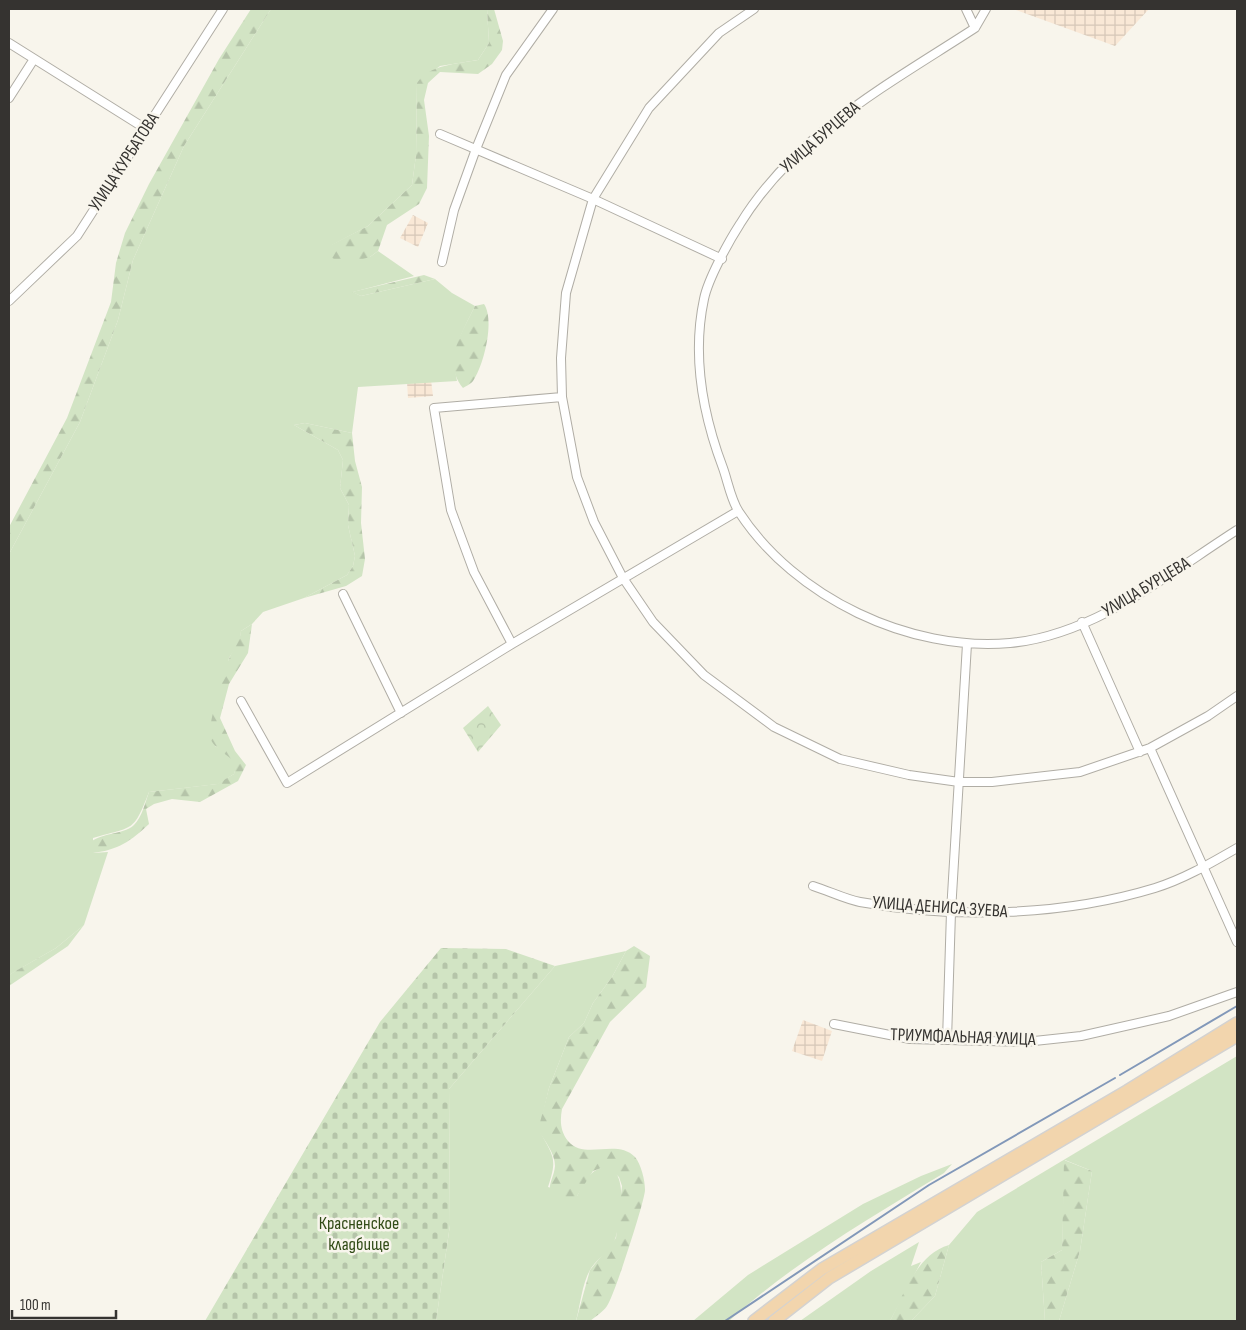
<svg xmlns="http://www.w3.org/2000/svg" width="1246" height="1330" font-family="'Sofia Sans Condensed',sans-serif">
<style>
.industrial{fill:url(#industrial-grid)}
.grass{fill:#d2e4c4}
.forest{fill:url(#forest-firs)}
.cemetery{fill:url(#cemetery-stones)}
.park{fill:url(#park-crowns)}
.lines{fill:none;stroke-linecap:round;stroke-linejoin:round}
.stream{stroke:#8298b9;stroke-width:2}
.street-casing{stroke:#b0ada5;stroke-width:10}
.primary-casing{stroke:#d3d2d1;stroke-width:14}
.street{stroke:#fff;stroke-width:8}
.primary{stroke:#f2d5ad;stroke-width:11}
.labels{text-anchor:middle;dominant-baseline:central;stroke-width:5;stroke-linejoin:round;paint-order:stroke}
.street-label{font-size:18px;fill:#353330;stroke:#f8f5ec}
.park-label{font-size:18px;fill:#324c17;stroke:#f8f5ec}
</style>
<defs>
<pattern id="industrial-grid" width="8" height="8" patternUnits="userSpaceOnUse" patternTransform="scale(1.25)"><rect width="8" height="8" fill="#f9e8d6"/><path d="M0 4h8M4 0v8" fill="none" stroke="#d6c7b8"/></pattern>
<pattern id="forest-firs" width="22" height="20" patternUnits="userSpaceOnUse" patternTransform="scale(1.25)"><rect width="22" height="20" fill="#d2e4c4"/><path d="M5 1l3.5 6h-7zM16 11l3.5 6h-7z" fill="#b5c4a9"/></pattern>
<pattern id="cemetery-stones" width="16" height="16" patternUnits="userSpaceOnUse" patternTransform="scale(1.25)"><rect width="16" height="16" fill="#d2e4c4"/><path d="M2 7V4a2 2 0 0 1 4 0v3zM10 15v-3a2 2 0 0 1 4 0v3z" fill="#b5c4a9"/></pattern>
<pattern id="park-crowns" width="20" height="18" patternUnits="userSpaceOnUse" patternTransform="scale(1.25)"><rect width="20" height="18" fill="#d2e4c4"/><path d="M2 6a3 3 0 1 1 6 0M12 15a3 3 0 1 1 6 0" fill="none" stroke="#b5c4a9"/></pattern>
</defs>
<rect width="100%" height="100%" fill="#f8f5ec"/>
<path class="industrial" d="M1013,9H1149L1115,46Z
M413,215L428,223L418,247L400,238Z
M431,380L433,396L408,398L407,382Z
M803,1020L832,1031L822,1061L792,1051Z"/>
<path class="grass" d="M271,9H487L489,43L478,60L440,66L417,83L416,155L412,185L368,226L332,245L370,257L378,251L414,276L353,292L361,296L435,279L452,293L475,306C462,333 450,350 457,381L358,387L352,433L305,423L294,425L338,450L343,460L340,488L349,505L348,525L355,556L353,566L347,575L304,598L263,612L252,624L241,631L240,641L229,658L215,746L231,756L237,764L234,774L218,784L149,792C133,833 134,826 93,838V853L108,852L84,925L56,948L9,975V554L80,422L118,320L133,260L184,146Z
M626,951L612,977L593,1003L584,1023L569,1037L549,1088L539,1130C553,1156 558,1158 548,1187L577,1196C582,1187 588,1173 598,1169C631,1157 621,1221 616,1236C613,1249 597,1258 590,1270C582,1284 580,1306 576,1321H436L450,1225L449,1089L555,966Z
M1237,1056V1321H1059L1080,1251L1092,1171L1065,1160L1062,1250L1041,1262L1045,1321H911L935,1296L949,1245L977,1212Z
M952,1164L944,1173C870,1218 794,1262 729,1321H693L748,1275L863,1204L921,1176Z
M919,1242L911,1266L921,1262L890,1321H800L871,1271Z"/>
<path class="forest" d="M251,9H271L184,146L133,260L118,320L80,422L9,554V527L67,418L111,302L116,263L125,233L149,184L219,59Z
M487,9H494L503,41L502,50L492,64L478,74L440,72L428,83L424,100L429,136L427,188L419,204L387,225L378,251L370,257L352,262L334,259L326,254L331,245L368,226L412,185L416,155L417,83C430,64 457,64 478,60L489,43Z
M424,275L435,279L361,296L352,292Z
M484,304C495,320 484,365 473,381C471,384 466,386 463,388C441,362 463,331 475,306Z
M305,423L352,433L355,461L362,487L361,523L365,559L362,576L346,586L304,598L347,575L353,566L355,556L348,525L349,505L340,488L343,460L338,450L294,425Z
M252,624L248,653L229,684L220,718L235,751L246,765L238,781L200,802L172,799L154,804L146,809L149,824C131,841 118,850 93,853L86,846C100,831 122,836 134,825C142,817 145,803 149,792L217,784L234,774L236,764C230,755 213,749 210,737C208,724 223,673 229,659C233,648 240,643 241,631Z
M84,925L68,946L9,986V975L12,973L56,948Z
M634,946L650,956L646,987L610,1022L562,1109C560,1120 560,1131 568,1141C585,1161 616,1138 635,1157C641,1164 645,1180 645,1190C645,1200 614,1297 607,1306C603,1312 595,1317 590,1321H576L590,1270L616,1238L622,1186L619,1177L611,1170L601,1168L593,1171L577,1196L560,1202L551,1197C547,1184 554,1178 555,1166C555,1153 544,1140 538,1130L549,1088L569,1037L584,1023L593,1003L612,977L626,951Z
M1064,1160L1092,1171L1080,1251L1059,1321H1045L1041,1262L1062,1250Z
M949,1245L935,1296L911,1321H890C904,1294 917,1254 949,1245Z"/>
<path class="cemetery" d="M441,948L506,949L555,966L449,1089L450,1225L436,1321H205L380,1022Z"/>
<path class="park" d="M488,706L501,725L478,752L463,728Z"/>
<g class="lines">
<path class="stream" d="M1120,1075L1237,1006
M725,1321L929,1185L1115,1078"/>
<g class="street-casing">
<path id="street" d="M754,9L719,33L649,108L593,199L566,293L561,358L562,397L577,477L594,522L623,578L653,622L704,675L774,727L840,759L909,775L959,782H992L1080,772L1150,748L1208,716L1237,696
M966,9L975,28
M986,9L975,28C889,84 795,134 740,224C729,241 708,279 704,299C692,355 703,415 723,468C728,482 731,500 739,512C795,598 910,652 1010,643C1095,635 1168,574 1237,530
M9,43L146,129
M9,98L34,59
M440,134L593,199L722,259
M442,262L454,210L476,149L506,75L553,9
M9,301L77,236L223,9
M343,594L401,713
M1082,622L1140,752
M512,644L474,572L451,510L434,408L562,397
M241,701L287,783L512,644L738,511
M1150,748L1237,942
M813,886C829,891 845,899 860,902C955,919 1063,916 1155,888C1184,879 1211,863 1237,848
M834,1024L910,1039L1025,1042L1081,1036L1169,1016L1237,992
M947,1040L951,912L967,644"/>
</g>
<g class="primary-casing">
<path id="primary" d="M754,1321L822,1269L1127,1091L1237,1023
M774,1321L829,1278L1237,1036"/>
</g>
<use href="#street" class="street"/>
<use href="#primary" class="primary"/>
</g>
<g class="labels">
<g class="street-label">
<text transform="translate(820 137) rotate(-41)">УЛИЦА БУРЦЕВА</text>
<text transform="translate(124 162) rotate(-57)">УЛИЦА КУРБАТОВА</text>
<text transform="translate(1146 587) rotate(-31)">УЛИЦА БУРЦЕВА</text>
<text transform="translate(940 907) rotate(4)">УЛИЦА ДЕНИСА ЗУЕВА</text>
<text transform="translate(963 1037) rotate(2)">ТРИУМФАЛЬНАЯ УЛИЦА</text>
</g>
<g class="park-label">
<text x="359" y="1223">Красненское<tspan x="359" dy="21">кладбище</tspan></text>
</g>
</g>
<rect width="1246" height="1330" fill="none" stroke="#353330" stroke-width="20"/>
<path d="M12 1310v8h104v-8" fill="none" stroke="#353330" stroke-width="2.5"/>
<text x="20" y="1310" font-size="15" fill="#353330" stroke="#f8f5ec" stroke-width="4" paint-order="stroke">100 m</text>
</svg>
